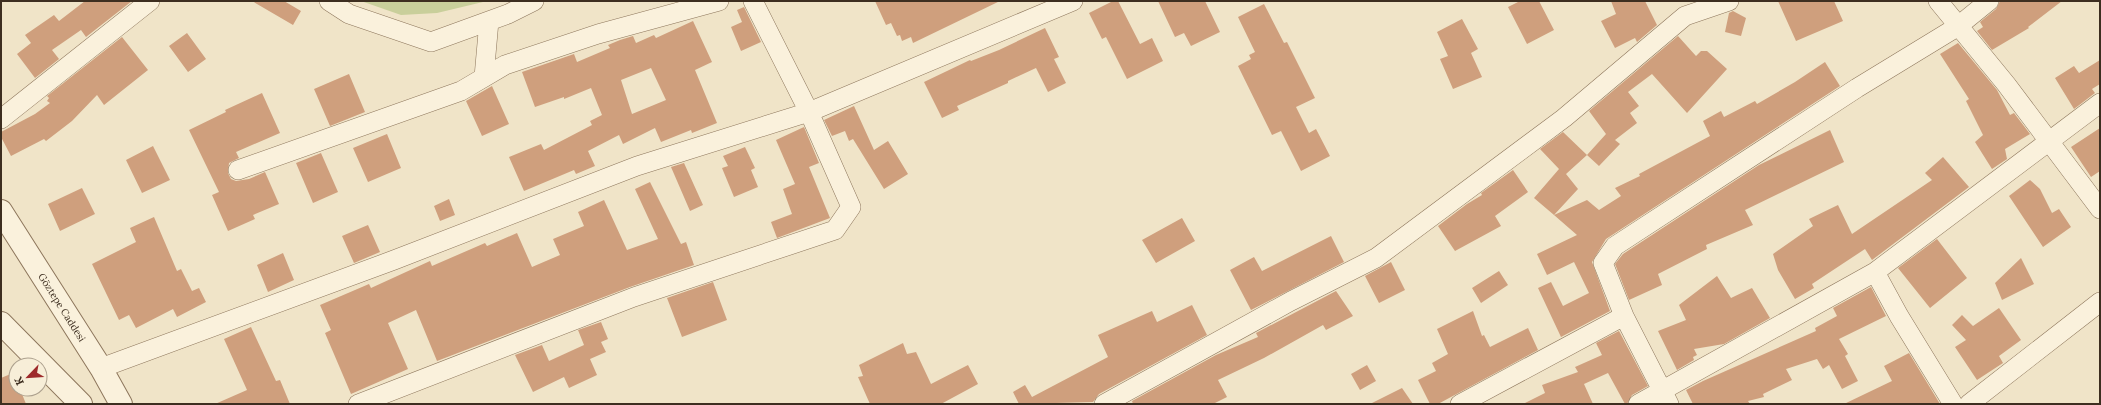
<svg xmlns="http://www.w3.org/2000/svg" width="2101" height="405" font-family="Lora,serif">
<style>
.green{fill:#c9cf9b}
.building{fill:#cf9f7d;fill-rule:evenodd}
.lines{fill:none;stroke-linecap:round;stroke-linejoin:round}
.minor-casing{stroke:#8d765c;stroke-width:20}
.tertiary-casing{stroke:#8d765c;stroke-width:24}
.minor{stroke:#faf1dc;stroke-width:19}
.tertiary{stroke:#faf1dc;stroke-width:22}
.labels{text-anchor:middle;dominant-baseline:central;stroke-width:3;stroke-linejoin:round;paint-order:stroke}
.street-label{font-size:10px;fill:#3d2e20;stroke:#f7eed8}
</style>
<rect width="100%" height="100%" fill="#f0e4c8"/>
<path class="green" d="M361,1H483V2L437,13L401,15Z"/>
<path class="building" d="M85,1H132L86,37L81,30L52,50L59,59L35,78L17,54L31,43L25,35L54,15L59,21Z
M252,1H284L301,11L293,25Z
M875,1H1000L913,43L911,37L902,41L900,35L897,36L891,23L886,25Z
M1113,1H1118L1140,44L1152,38L1163,61L1127,79L1106,37L1102,39L1089,13Z
M1158,1H1205L1220,32L1191,46L1184,33L1175,37Z
M1520,1H1539L1554,30L1527,44L1508,7Z
M1611,1H1645L1657,25L1637,42L1635,38L1615,48L1601,21L1616,14Z
M1778,1H1834L1843,21L1796,41Z
M2000,1H2062L2028,27L2029,28L1992,50L1977,31L1983,27L1980,22L1996,9Z
M1264,4L1284,43L1287,42L1315,98L1296,107L1309,133L1316,129L1330,156L1301,171L1281,131L1272,135L1238,66L1251,59L1249,55L1255,52L1238,17Z
M744,7L761,42L741,51L731,27L742,22L737,10Z
M1733,11L1746,18L1741,36L1725,32L1729,13Z
M1462,19L1478,49L1471,53L1482,77L1453,89L1440,59L1448,56L1437,32Z
M693,21L712,62L695,70L717,123L692,133L691,130L661,142L655,128L623,144L619,135L588,151L595,166L576,174L574,170L524,191L509,157L541,144L544,150L592,125L590,121L602,115L591,88L564,99V97L535,107L522,72L574,54L577,62L610,48L608,45L620,40L633,36L636,43L654,35L656,38ZM651,68L666,100L632,114L621,80Z
M1045,28L1059,57L1054,59L1066,83L1048,92L1036,68L1008,81V83L957,106L959,110L942,118L924,82L970,60L971,61L999,50Z
M187,33L206,59L188,72L169,46Z
M1678,36L1696,56L1701,51H1707L1727,69L1687,113L1652,74L1628,92L1639,106L1630,113L1637,123L1615,140L1620,144L1599,166L1587,155L1606,134L1589,111Z
M122,37L148,70L104,105L97,95L72,121L46,141L44,139L11,156L1,137V132L35,114L50,103L47,101L49,98L47,96Z
M1958,43L1997,90L2010,115L2014,113L2030,134L2005,149L2007,159L1992,169L1975,142L1983,135L1966,101L1969,99L1940,54Z
M2100,60V84L2092,89L2095,93L2074,109L2055,78L2074,66L2079,73Z
M1825,62L1840,86L1606,239L1592,262L1610,311L1561,337L1538,288L1551,282L1563,306L1589,293L1574,262L1547,275L1537,254L1577,235L1554,215L1587,200L1599,210L1621,196L1615,188L1640,176L1639,174L1710,136L1703,121L1721,111L1724,117L1755,101L1757,104L1795,82Z
M349,74L365,112L330,126L314,89Z
M492,86L509,124L482,136L466,101Z
M262,93L280,133L236,152L239,158L229,163L228,173L231,179L236,181L249,179L265,172L279,204L253,215L255,219L228,231L212,195L219,192L189,130L226,112L225,110Z
M854,106L874,150L888,141L908,174L884,189L853,139L849,141L845,131L832,136L824,120Z
M804,127L819,163L809,167L830,218L777,238L771,222L792,214L783,189L795,184L776,140Z
M2100,128V171L2091,177L2071,147Z
M1830,130L1844,162L1745,210L1753,225L1706,245L1707,249L1658,274L1662,285L1629,300L1615,264L1623,254L1759,165Z
M1563,132L1587,155L1566,174L1578,189L1554,215L1534,198L1559,169L1540,149Z
M387,134L401,168L368,182L353,148Z
M153,146L170,180L142,193L126,160Z
M745,147L755,168L751,170L758,187L734,197L722,168L728,166L723,156Z
M321,153L338,192L313,203L296,163Z
M1943,157L1969,187L1872,260L1865,249L1812,284L1814,288L1795,299L1778,270L1773,254L1813,226L1809,219L1838,205L1852,234L1932,180L1925,173Z
M684,163L703,205L690,211L671,167Z
M1513,170L1528,192L1495,216L1501,226L1455,251L1438,226L1467,204L1482,195L1481,193Z
M2030,180L2040,189L2052,213L2059,209L2071,227L2043,247L2009,196Z
M650,182L681,244L686,242L694,265L630,287L437,361L416,310L388,323L408,369L351,394L325,333L331,330L320,305L369,284L371,288L430,261L432,266L485,243L487,246L517,233L532,267L560,255L553,239L584,226L578,212L604,200L627,250L658,239L635,189Z
M82,188L95,214L60,231L48,204Z
M449,199L455,215L440,221L434,206Z
M154,217L177,271L181,269L192,291L199,288L206,302L177,317L173,309L136,328L129,315L119,320L92,264L136,242L130,228Z
M1182,218L1195,241L1156,263L1142,240Z
M368,225L380,252L354,263L342,236Z
M1331,236L1344,262L1251,310L1230,270L1254,257L1262,271Z
M1937,239L1967,278L1930,308L1898,268Z
M283,253L294,280L268,292L257,265Z
M2021,258L2034,284L2002,300L1995,283Z
M1391,262L1405,290L1379,303L1365,276Z
M1499,271L1508,285L1481,303L1472,288Z
M1717,276L1731,298L1752,288L1770,318L1724,344L1694,349L1697,355L1693,357L1694,360L1677,370L1658,331L1686,320L1679,305Z
M713,282L727,320L682,337L667,298Z
M1871,287L1886,316L1839,339L1848,354L1845,356L1858,381L1842,389L1829,365L1823,369L1817,359L1786,369L1792,380L1763,394L1764,397L1748,401L1750,404H1693L1686,390L1703,381L1816,331L1815,328L1837,316L1833,308Z
M1336,291L1353,316L1326,330L1323,325L1264,358L1218,380L1227,397L1213,404H1133L1132,401L1216,355L1258,337L1256,333Z
M1192,305L1207,335L1099,394L1093,402L1019,404L1013,392L1025,385L1032,397L1108,357L1098,335L1152,311L1157,322Z
M1999,308L2021,340L1999,356L2003,363L1977,380L1955,347L1966,340L1952,325L1962,315L1973,326Z
M1473,311L1482,336L1484,335L1490,347L1528,328L1538,350L1438,404H1430L1418,380L1436,371L1432,363L1448,354L1437,329Z
M601,322L608,339L601,342L606,352L590,359L597,375L569,388L564,377L533,392L515,355L542,345L549,361L584,345L578,330Z
M251,327L276,381L280,380L290,404H215L247,390L224,339Z
M1619,331L1648,386L1632,395L1627,404H1625L1608,373L1584,384L1593,404H1523L1545,393L1542,385L1578,372L1575,367L1602,355L1596,343Z
M903,343L907,354L916,352L931,384L968,365L978,384L941,404H870L858,377L863,376L859,365Z
M1909,353L1940,404H1844L1892,381L1884,366Z
M1367,365L1376,381L1360,390L1351,374Z
M13,373L16,381V389H20L26,404H1V378Z
M1402,388L1413,404H1370Z"/>
<g class="lines">
<g class="minor-casing">
<path id="minor" d="M329,1L349,14L431,42L508,14L534,1
M1938,1L2006,84L2100,209
M484,77L489,21
M1,119L150,1
M238,170L461,91L505,65L598,34L719,1
M1875,272L1899,316L1953,404
M1624,316L1669,404
M101,368L394,260L637,166L809,112L753,1
M358,404L634,297L835,230L851,207L809,112L1073,1
M1104,404L1291,301L1376,258L1564,118L1685,16L1729,1
M1460,404L1624,316L1603,263L1615,246L1857,88L1957,27L1989,1
M1638,404L1875,272L2100,103
M1969,404L2100,302"/>
</g>
<g class="tertiary-casing">
<g id="tertiary">
<path id="s1" d="M1,211L101,368L121,404"/>
<path d="M1,323L81,404"/>
</g>
</g>
<use href="#minor" class="minor"/>
<use href="#tertiary" class="tertiary"/>
</g>
<g class="labels">
<g class="street-label">
<text stroke="none"><textPath href="#s1" startOffset="114">Göztepe Caddesi</textPath></text>
</g>
</g>
<rect width="2101" height="405" fill="none" stroke="#3d2e20" stroke-width="4"/>
<g transform="translate(28 377) rotate(245)"><circle r="19" fill="#f7eed8" stroke="#ada18e"/>
<path d="M0-3L7 15L0 10L-7 15Z" fill="#9e2a2b"/>
<text y="-6" font-size="11" font-weight="bold" text-anchor="middle" fill="#3d2e20">K</text>
</g>
</svg>
